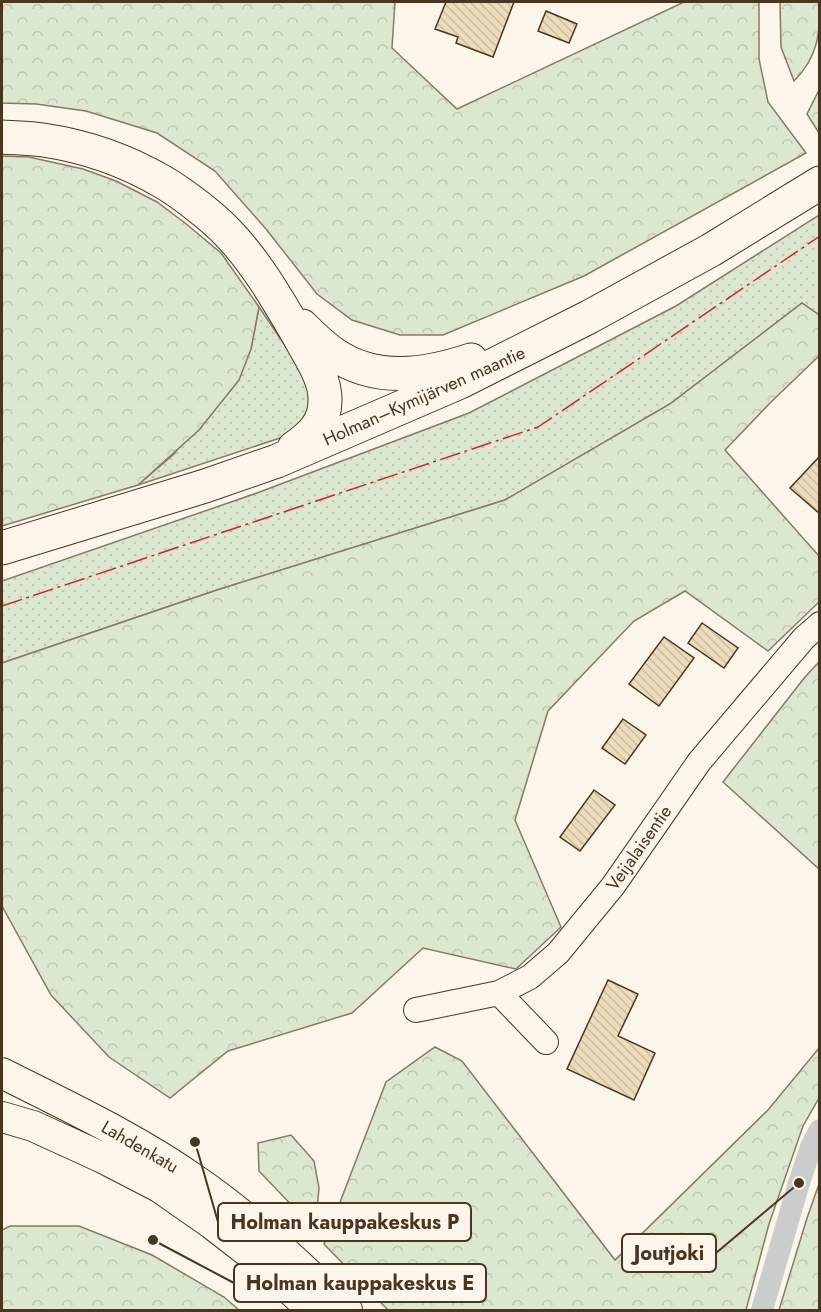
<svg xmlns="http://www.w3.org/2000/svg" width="821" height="1312" font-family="Jost,sans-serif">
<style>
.grass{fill:url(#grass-dots);stroke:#887966;stroke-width:1.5}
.forest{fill:url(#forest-crowns);stroke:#887966;stroke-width:1.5}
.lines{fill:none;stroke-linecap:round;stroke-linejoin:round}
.canal{stroke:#c9cecd;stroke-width:22}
.building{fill:url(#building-back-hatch);stroke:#4a3520;stroke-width:1.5}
.minor-casing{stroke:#4a3520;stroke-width:26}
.major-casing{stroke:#4a3520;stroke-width:32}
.highway-casing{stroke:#4a3520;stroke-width:35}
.minor{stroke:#fbf6e9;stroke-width:24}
.major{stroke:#fbf6e9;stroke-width:30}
.highway{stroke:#fbf6e9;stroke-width:33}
.power{stroke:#c62828;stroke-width:1.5;stroke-dasharray:21 4.5 3 4.5;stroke-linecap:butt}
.labels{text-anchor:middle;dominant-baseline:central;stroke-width:4.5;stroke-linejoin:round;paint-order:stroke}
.street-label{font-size:18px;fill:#4a3520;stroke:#fbf6e9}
.leader{fill:none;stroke:#4a3520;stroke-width:2}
.callout-dot{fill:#4a3520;stroke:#fbf6e9;stroke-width:2}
.callout{fill:#fbf6e9;stroke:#4a3520;stroke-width:2}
.callout-label{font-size:20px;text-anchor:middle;font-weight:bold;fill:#4a3520}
</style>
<defs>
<pattern id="grass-dots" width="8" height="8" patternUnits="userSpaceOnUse" patternTransform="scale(1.5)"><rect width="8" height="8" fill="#dce7d0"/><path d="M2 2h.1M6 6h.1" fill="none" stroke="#bec7b2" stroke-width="1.8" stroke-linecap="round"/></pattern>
<pattern id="forest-crowns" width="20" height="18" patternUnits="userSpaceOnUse" patternTransform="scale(1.5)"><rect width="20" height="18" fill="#dce7d0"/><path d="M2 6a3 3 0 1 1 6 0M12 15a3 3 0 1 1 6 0" fill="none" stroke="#bec7b2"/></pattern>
<pattern id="building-back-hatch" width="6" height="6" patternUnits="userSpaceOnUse" patternTransform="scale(1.5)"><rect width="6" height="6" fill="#ecdcbc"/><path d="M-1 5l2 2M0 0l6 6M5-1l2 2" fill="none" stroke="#ccbda1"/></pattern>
</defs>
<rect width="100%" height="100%" fill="#fbf6e9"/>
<path class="grass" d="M819,215V315L802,303L670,404L505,500L217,590L2,663V581L257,493L469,413L676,306Z
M259,307L303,372L313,393L306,423L283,437L138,485L174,454L251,349Z"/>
<path class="forest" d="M2,2H395L392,48L457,109L684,2H759V59L768,102L806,153L584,276L443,335H400L352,320L317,294L266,229L215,171L157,133L86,111L36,104L2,103Z
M780,2H819C821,34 817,58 794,81L781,47Z
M819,90L820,133H819L807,114Z
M2,156L29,157L83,169L116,181L157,202L185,223L221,253L259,307L251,349L239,380L199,430L138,485L2,526Z
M802,303L819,315V356L771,402L725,450L819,556V602L768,651L685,591L634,621L548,711L515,820L561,927L516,969L423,948L352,1013L228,1051L170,1098L109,1057L51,995L2,906V663L217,590L505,500L670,404Z
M819,662V869L723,782L805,677Z
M435,1047L462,1061L615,1260L768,1110L819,1048V1098L803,1126L769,1224L746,1310H388L324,1244L386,1082Z
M291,1135L314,1161L319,1188L317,1209L299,1213L259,1171L258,1143Z
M819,1184V1310H779L807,1218Z
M10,1226H79L152,1255L224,1297L239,1310H2V1230Z"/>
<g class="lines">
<path class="canal" d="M762,1310L799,1183L811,1147L820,1130"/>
</g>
<path class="building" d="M446,2H514L493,57L456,43L458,37L435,29Z
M546,11L577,24L569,43L538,31Z
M820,456V514L790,488Z
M702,623L738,648L724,668L688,643Z
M664,637L694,658L659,706L629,684Z
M623,719L646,735L625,764L602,748Z
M594,790L615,805L580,851L560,837Z
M608,980L638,994L618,1036L655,1053L634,1100L567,1069Z"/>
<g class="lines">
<g class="minor-casing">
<path id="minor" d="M499,993L546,1042
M416,1010L499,993L530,977L558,953L613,886L699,762L804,638L820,624"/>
</g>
<g class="major-casing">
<path id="major" d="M2,1073C67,1106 134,1137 194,1179C250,1217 298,1264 347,1310
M2,1117L33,1126L103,1158L159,1187L212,1224L261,1262L312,1310"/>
</g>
<g class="highway-casing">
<path id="highway" d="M2,137C15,138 29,138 43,140C84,146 127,161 163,182C182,193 213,217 228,233C257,263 279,302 300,338C310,357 326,379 325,401C325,424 311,436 294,448
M302,326C312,336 322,346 334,354C376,383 426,375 471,360
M2,548L205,486L277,461L460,382L589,317L711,250L820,183"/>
</g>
<use href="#minor" class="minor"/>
<use href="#major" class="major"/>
<use href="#highway" class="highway"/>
<path class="power" d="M2,606L538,427L820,236"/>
</g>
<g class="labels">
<g class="street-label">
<text transform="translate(424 396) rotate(-24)">Holman–Kymijärven maantie</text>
<text transform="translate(639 848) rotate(-55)">Veijalaisentie</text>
<text transform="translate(140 1147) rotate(30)">Lahdenkatu</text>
</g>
</g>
<path class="leader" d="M195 1142L218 1222M799 1183L716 1253M153 1240L234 1283"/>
<g class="callout-dot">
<circle cx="195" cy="1142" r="6"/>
<circle cx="799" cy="1183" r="6"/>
<circle cx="153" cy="1240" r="6"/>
</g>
<g class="callout">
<rect x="218" y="1203" width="253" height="38" rx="6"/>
<rect x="622" y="1234" width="94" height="38" rx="6"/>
<rect x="234" y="1264" width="252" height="38" rx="6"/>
</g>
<g class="callout-label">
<text x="345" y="1229">Holman kauppakeskus P</text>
<text x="669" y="1260">Joutjoki</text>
<text x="360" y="1290">Holman kauppakeskus E</text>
</g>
<rect width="821" height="1312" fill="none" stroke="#4a3520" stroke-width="6"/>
</svg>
